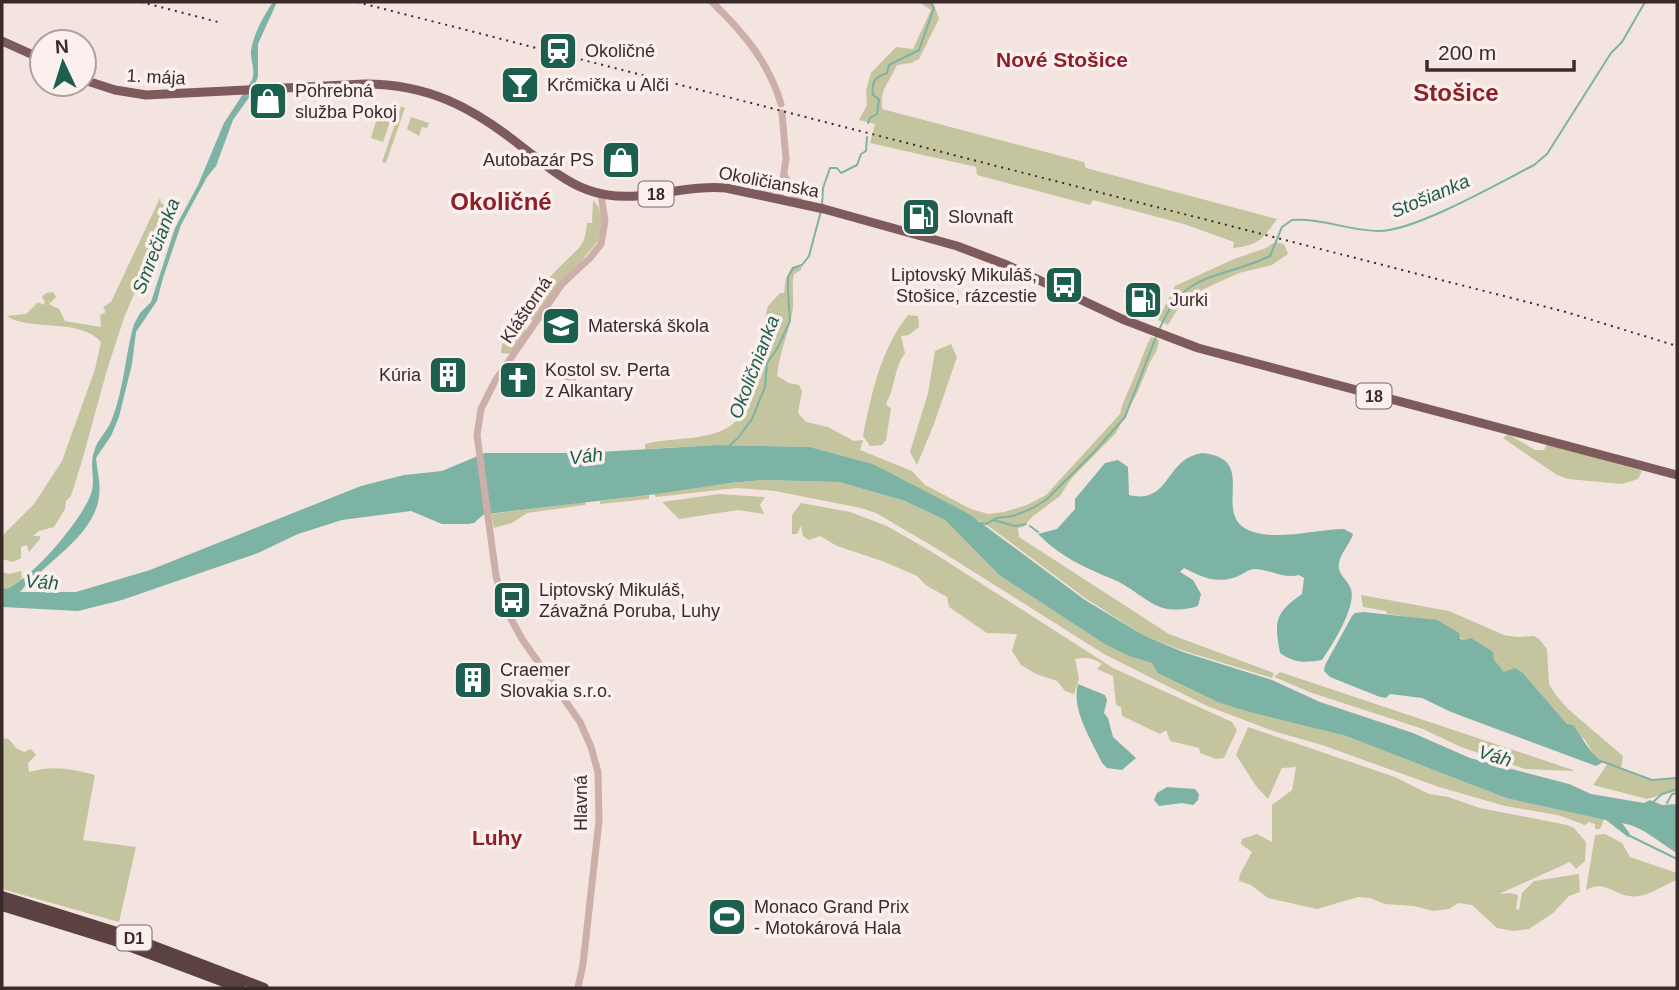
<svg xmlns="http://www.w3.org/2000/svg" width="1679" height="990" font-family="Arial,sans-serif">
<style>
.green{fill:#c4c49e}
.water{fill:#7db3a4}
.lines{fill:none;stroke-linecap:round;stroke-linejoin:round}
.stream{stroke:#7db3a4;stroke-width:2}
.minor{stroke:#cdafaa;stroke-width:7}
.major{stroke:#7d5b5b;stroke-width:9}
.highway{stroke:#5c4141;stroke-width:10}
.rail{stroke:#3b2a2a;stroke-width:2;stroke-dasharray:2 5;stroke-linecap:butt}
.labels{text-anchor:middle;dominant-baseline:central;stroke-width:7;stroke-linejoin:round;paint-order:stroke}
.shield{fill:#fbf0ed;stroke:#756564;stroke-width:2}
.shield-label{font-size:16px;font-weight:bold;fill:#3b2a2a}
.poi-label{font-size:18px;fill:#3b2a2a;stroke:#fbf0ed;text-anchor:start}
.street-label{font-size:18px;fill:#3b2a2a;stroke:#fbf0ed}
.water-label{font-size:19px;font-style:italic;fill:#1d5f4e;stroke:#fbf0ed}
.quarter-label{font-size:21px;font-weight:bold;fill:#8e1f28;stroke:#fbf0ed}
.district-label{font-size:24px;font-weight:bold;fill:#8e1f28;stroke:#fbf0ed}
</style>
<rect width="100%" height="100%" fill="#f4e4e0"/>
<path class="green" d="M919,2H933L939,19L919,59L911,63L897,65C888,86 881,85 882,109L1084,162L1086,168L1277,219C1263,239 1258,246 1233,248L1234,242L1184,224L1093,200L1090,205L977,175L976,167L870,143L875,124L859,120L867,105L866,90L871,73L896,47L913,49L931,10Z
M401,106L405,108L386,163L382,162Z
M378,115L391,119L383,142L371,138Z
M411,117L429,123L427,128L422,127L419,136L407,129Z
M160,198L161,203L170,208L124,318L107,370L82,461L71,496L66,501L65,509L54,527L39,531L33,536H40V539L29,552L27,545L21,547V558L13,562L2,559V536L34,504L62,461L95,369L101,342C79,317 30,332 7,316L26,314L38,302L43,305L45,302L42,297L46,293L53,292L56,297L49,304L59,309L65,321L101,327L100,315L106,312L103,307L111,302Z
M593,200L598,206L602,218L598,241L533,320L525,319C525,297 564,263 578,249C585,243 586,231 587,223H592Z
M1275,242L1284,244L1288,254L1272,265L1239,273L1204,289L1177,310L1168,325L1158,320L1175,286L1234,259L1266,248Z
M802,265L801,270L794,274C791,288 795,301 792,314C788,335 779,354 777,376L789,383L799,385L802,391L798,413L806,422L828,427L854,441L863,440L860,450L912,471L925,485L971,509L988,514L1004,512L1027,505L1046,495L1120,414C1123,400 1130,388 1135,375C1141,362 1144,350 1151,337L1159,340L1157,350L1150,362L1138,391L1116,433L1071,479L1060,496L1032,517L1023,527L1018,528L1019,537L1169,634L1274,673L1272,678L1181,650L1143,635L1085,598L987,525L873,464L810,447L717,445L645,449V444C675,436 718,443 739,418L768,306L780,293H784L786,278L792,267Z
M908,315L918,316L919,327L909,335L901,336L905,353C894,368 895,388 886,404L891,409L886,440L882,445L870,446L863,436C872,392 880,351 908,315Z
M518,323L524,326L526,332L511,354L501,353L502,344Z
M951,344L957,357L934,424L917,465L910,452L928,393L935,351Z
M558,364L579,372L575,383L553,375Z
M1508,434L1535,450H1544L1547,444L1642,471L1638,479L1622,484L1568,479L1557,475L1503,438Z
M763,480L839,482L905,501L945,520L999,575L1106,645L1131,657L1152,663L1265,715L1346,736L1506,798L1604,819L1600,829H1595V824L1589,822L1585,825L1558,815L1505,806L1439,787L1322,745L1273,731L1207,706L1104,654L934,547L876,513L861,508L775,491L737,488L656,497L654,494L692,487Z
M719,494L765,497L760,505L764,514L738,510L679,519L662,502Z
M649,495V499L600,504V501Z
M586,502L585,505L527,513L512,523L494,528L491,514Z
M801,503L850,512L887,526L932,552L1113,668L1232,722L1237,730L1224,758L1216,759L1200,753L1199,748L1170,741L1166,730L1160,734L1122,716L1121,707L1116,705L1113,676L1097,669L1102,664C1093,658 1086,657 1075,659L1079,679L1074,694L1065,691L1057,681L1036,674L1021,665L1012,651L1017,634L987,633L949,607L947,597L927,586L917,576L882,561L837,546L820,536L809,540L803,536L801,526L797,534H792V515Z
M21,571L22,580L6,589L2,588V572L9,574Z
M1361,595L1449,611L1504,635L1517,637L1534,636L1539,639L1547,649L1549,684L1555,694L1568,709L1623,756L1621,769L1654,780L1677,777V793L1673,792L1647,799L1593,785L1608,763L1595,757L1585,740L1567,724L1523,673L1504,672C1477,641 1427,617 1387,614L1386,611L1363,607Z
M1280,672L1576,771L1525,769L1461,747L1423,729L1312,693L1274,677Z
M1248,727L1395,777L1429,794L1448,797L1480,808L1567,825L1574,828L1586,842L1585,861L1576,869L1570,862L1499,894L1511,893L1518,895L1516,909L1519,910L1522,893L1534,881L1579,874L1580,892L1569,896L1553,913L1529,929L1514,931L1497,928L1472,905L1458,903L1449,909L1433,911L1414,906L1385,904L1370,898L1358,897L1317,909L1268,898L1251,885L1239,881L1240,874L1252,852L1241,844L1242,839L1257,834L1272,842V805L1292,790L1296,767L1282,768L1268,799L1256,786L1236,755Z
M2,738L9,739L16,748L24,752L31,749L36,755L28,763L29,772C55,765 70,769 95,775L83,840L136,847L119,922L2,889Z
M1605,834L1622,843L1630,857L1677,873V880C1662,885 1646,899 1629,896C1611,893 1605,880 1586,890L1595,835Z"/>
<path class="water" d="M273,2H277L258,44V77L250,96L233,120L216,166L207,177L181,225L163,278L157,301L136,332L132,364L119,417L111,436L96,458C97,471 101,483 99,497C94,536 44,564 20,592H76L150,570L361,486L404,475L442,471L485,453H583L717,445L810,447L873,464L969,514L1085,600L1143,635L1183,652L1272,680L1320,702L1413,733L1470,758L1569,784L1591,794L1644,803L1650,800L1662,805L1677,804V853C1658,842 1644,827 1622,823L1630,834L1628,837L1606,820L1506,798L1346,736L1246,711L1218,702L1158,673L1152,663L1131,657L1106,645L999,575L945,520L905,501L839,482L763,480L730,483L649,495L495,513L483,515L474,523L468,524H442L411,511L342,520L298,534L258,553L122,600L78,611L2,607V588L6,589C32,579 81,521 91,494C96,480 89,466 94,452C97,439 108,431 112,419C124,389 125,355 134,324L140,313L151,302L175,228L198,185L224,123L252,80C256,69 250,61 251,51C253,35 264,15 273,2Z
M1202,453C1260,458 1211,512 1248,530C1273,542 1317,529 1344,529L1353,534C1350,544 1341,552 1339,563C1337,574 1346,578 1350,587C1359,603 1332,646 1322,660C1304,663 1294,663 1280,653C1274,621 1275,613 1302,594L1304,578L1299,575C1285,579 1271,570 1256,569C1247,569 1244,574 1236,577C1216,584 1201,577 1184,568L1180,572L1193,580L1201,594L1198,606C1187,610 1171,611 1160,607C1145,601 1132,588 1117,581C1086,568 1062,558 1038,534L1057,529L1075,509V499L1105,463L1118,460L1128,467L1129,495C1171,505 1164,459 1202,453Z
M1364,612L1437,620L1459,633L1460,639L1465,640L1471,638L1493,652L1494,660L1504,672L1515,668L1523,673L1567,724L1573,725C1583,738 1589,753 1603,762L1596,766L1451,712L1422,698L1390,694L1386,698L1380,697L1330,677L1324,671L1325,665L1352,616L1355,613Z
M1078,684L1105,695L1107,700L1104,713L1108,718L1113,737L1136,758L1122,770L1107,768L1102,763C1091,739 1071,710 1078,684Z
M1167,787L1195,789L1199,794L1198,800L1193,805L1182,803L1159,806L1154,800L1157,793Z"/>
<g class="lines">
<path class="stream" d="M868,123L870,118L877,114L879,99L873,95C871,82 875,77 887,73L889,65L919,50L934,8L930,2
M822,206L823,188L830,168H837L841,173L857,165L861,154L866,151L867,137
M1160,328C1184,269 1221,280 1270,256L1282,227L1292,220C1321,218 1350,231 1379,231C1415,231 1499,183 1534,165L1547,154L1611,53L1622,42L1645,2
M730,445L738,438L752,419L765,387L767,363L777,349L790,321L788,291V277L793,268L802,265L809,256L821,211
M993,520L1015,526L1026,524
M981,523L986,524L997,518L1013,516L1033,508L1046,500L1094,452L1125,417L1156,337
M1030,526L1038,532
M1601,761L1652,780L1677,778
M1652,803L1662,794L1677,789
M1667,803L1672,794L1677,793
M1628,835L1677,859"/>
<path class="minor" d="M712,2C742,31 769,62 781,104
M785,176L794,195L802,204
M758,194L773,189L785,176
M780,199L786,159L782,113
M578,988L583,964L599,821L598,772L591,747L580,722L522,639L505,608L496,576L477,435L481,409L495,381L562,284L590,258L601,244L605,221L601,195"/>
<path class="major" d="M2,41L42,59
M84,80L115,90L146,95L365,84C428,84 472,107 521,146C542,162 563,181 588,190C633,207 680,184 726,188L824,209L957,246L1007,265L1122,319L1198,348L1677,475"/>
<path class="highway" d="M2,896L117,932L264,988
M2,906L115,941L240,988"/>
<path class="rail" d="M141,2L218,22
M357,2L1566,312L1677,346"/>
</g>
<defs>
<g id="station-square" transform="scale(2.0125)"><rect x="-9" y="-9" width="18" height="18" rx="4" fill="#1d5f4e" stroke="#fbf0ed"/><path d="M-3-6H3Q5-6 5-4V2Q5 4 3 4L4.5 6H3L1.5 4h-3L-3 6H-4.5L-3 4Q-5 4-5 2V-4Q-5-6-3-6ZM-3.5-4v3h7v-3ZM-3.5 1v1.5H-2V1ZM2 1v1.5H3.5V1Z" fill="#fff"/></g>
<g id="bar-square" transform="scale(2.0125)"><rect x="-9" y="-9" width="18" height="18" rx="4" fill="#1d5f4e" stroke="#fbf0ed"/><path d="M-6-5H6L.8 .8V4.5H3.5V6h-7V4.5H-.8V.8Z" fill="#fff"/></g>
<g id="shop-square" transform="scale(2.0125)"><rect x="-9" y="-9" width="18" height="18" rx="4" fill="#1d5f4e" stroke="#fbf0ed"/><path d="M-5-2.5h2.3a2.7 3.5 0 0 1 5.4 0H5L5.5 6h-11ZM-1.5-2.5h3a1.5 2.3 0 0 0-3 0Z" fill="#fff"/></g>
<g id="fuel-square" transform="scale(2.0125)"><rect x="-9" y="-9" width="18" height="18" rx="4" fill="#1d5f4e" stroke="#fbf0ed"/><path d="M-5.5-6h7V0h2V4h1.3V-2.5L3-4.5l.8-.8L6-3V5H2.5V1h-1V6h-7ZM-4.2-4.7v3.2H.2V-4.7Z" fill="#fff"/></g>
<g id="bus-square" transform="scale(2.0125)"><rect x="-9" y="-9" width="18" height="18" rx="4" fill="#1d5f4e" stroke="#fbf0ed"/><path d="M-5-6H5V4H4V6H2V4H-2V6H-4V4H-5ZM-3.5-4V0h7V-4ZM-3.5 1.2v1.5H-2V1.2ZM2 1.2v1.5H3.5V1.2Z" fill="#fff"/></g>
<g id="school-square" transform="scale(2.0125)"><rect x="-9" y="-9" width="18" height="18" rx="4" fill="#1d5f4e" stroke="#fbf0ed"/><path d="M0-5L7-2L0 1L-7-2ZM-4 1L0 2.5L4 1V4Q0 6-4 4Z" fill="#fff"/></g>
<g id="building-square" transform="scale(2.0125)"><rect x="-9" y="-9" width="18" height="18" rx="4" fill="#1d5f4e" stroke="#fbf0ed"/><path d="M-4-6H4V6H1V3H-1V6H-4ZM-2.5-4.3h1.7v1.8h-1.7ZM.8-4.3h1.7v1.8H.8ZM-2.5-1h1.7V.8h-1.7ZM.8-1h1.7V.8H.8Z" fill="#fff"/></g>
<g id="church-square" transform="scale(2.0125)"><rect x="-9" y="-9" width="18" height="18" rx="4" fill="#1d5f4e" stroke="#fbf0ed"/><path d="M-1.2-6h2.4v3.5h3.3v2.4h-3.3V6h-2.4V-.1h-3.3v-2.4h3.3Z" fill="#fff"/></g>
<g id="stadium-square" transform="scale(2.0125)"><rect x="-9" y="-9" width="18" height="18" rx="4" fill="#1d5f4e" stroke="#fbf0ed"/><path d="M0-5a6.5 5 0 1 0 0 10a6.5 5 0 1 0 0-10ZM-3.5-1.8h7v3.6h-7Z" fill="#fff"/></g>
</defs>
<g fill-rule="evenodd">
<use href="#station-square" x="558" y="51"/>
<use href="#bar-square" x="520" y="85"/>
<use href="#shop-square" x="268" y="101"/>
<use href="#shop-square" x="621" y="160"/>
<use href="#fuel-square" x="921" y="217"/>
<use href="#bus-square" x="1064" y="285"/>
<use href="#fuel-square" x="1143" y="300"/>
<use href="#school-square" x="561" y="326"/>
<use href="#building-square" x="448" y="375"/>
<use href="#church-square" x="518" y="380"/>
<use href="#bus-square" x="512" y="600"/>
<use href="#building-square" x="473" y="680"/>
<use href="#stadium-square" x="727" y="917"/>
</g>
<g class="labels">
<g class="shield">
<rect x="638.5" y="181.5" width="35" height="25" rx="5"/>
<rect x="1356.5" y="383.5" width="35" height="25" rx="5"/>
<rect x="116.5" y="925.5" width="35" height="25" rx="5"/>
</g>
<g class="shield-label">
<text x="656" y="194">18</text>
<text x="1374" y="396">18</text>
<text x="134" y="938">D1</text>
</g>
<g class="poi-label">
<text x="585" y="51">Okoličné</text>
<text x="547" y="85">Krčmička u Alči</text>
<text x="295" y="91">Pohrebná<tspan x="295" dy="21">služba Pokoj</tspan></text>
<text x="594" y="160" text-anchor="end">Autobazár PS</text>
<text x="948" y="217">Slovnaft</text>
<text x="1037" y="275" text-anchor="end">Liptovský Mikuláš,<tspan x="1037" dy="21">Stošice, rázcestie</tspan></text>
<text x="1170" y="300">Jurki</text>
<text x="588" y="326">Materská škola</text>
<text x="545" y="370">Kostol sv. Perta<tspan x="545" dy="21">z Alkantary</tspan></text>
<text x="421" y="375" text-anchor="end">Kúria</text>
<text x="539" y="590">Liptovský Mikuláš,<tspan x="539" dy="21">Závažná Poruba, Luhy</tspan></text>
<text x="500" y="670">Craemer<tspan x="500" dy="21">Slovakia s.r.o.</tspan></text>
<text x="754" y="907">Monaco Grand Prix<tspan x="754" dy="21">- Motokárová Hala</tspan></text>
</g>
<g class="street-label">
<text transform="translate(156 77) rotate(3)">1. mája</text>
<text transform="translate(769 182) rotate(11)">Okoličianska</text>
<text transform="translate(526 310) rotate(-56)">Kláštorná</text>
<text transform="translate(581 803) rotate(-90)">Hlavná</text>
</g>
<g class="water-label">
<text transform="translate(1430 196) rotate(-23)">Stošianka</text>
<text transform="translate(156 246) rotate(-69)">Smrečianka</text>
<text transform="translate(754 367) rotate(-69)">Okoličnianka</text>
<text transform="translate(586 456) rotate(-7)">Váh</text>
<text transform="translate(42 582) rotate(4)">Váh</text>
<text transform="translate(1495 756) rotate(17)">Váh</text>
</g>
<g class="quarter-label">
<text x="1062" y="59">Nové Stošice</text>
<text x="497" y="837">Luhy</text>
</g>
<g class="district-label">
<text x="1456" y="92">Stošice</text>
<text x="501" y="201">Okoličné</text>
</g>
</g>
<rect width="1679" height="990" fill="none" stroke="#3b2a2a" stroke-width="7"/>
<g transform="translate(63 63) rotate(356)"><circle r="33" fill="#fbf0ed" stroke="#aea19f" stroke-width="2"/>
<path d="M0-5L12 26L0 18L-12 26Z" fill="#1d5f4e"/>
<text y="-10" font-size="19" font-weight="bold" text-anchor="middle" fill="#3b2a2a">N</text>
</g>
<path d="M1427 60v10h147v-10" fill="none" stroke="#3b2a2a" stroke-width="3.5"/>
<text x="1438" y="60" font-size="21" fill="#3b2a2a" stroke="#fbf0ed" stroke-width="5" paint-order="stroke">200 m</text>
</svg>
